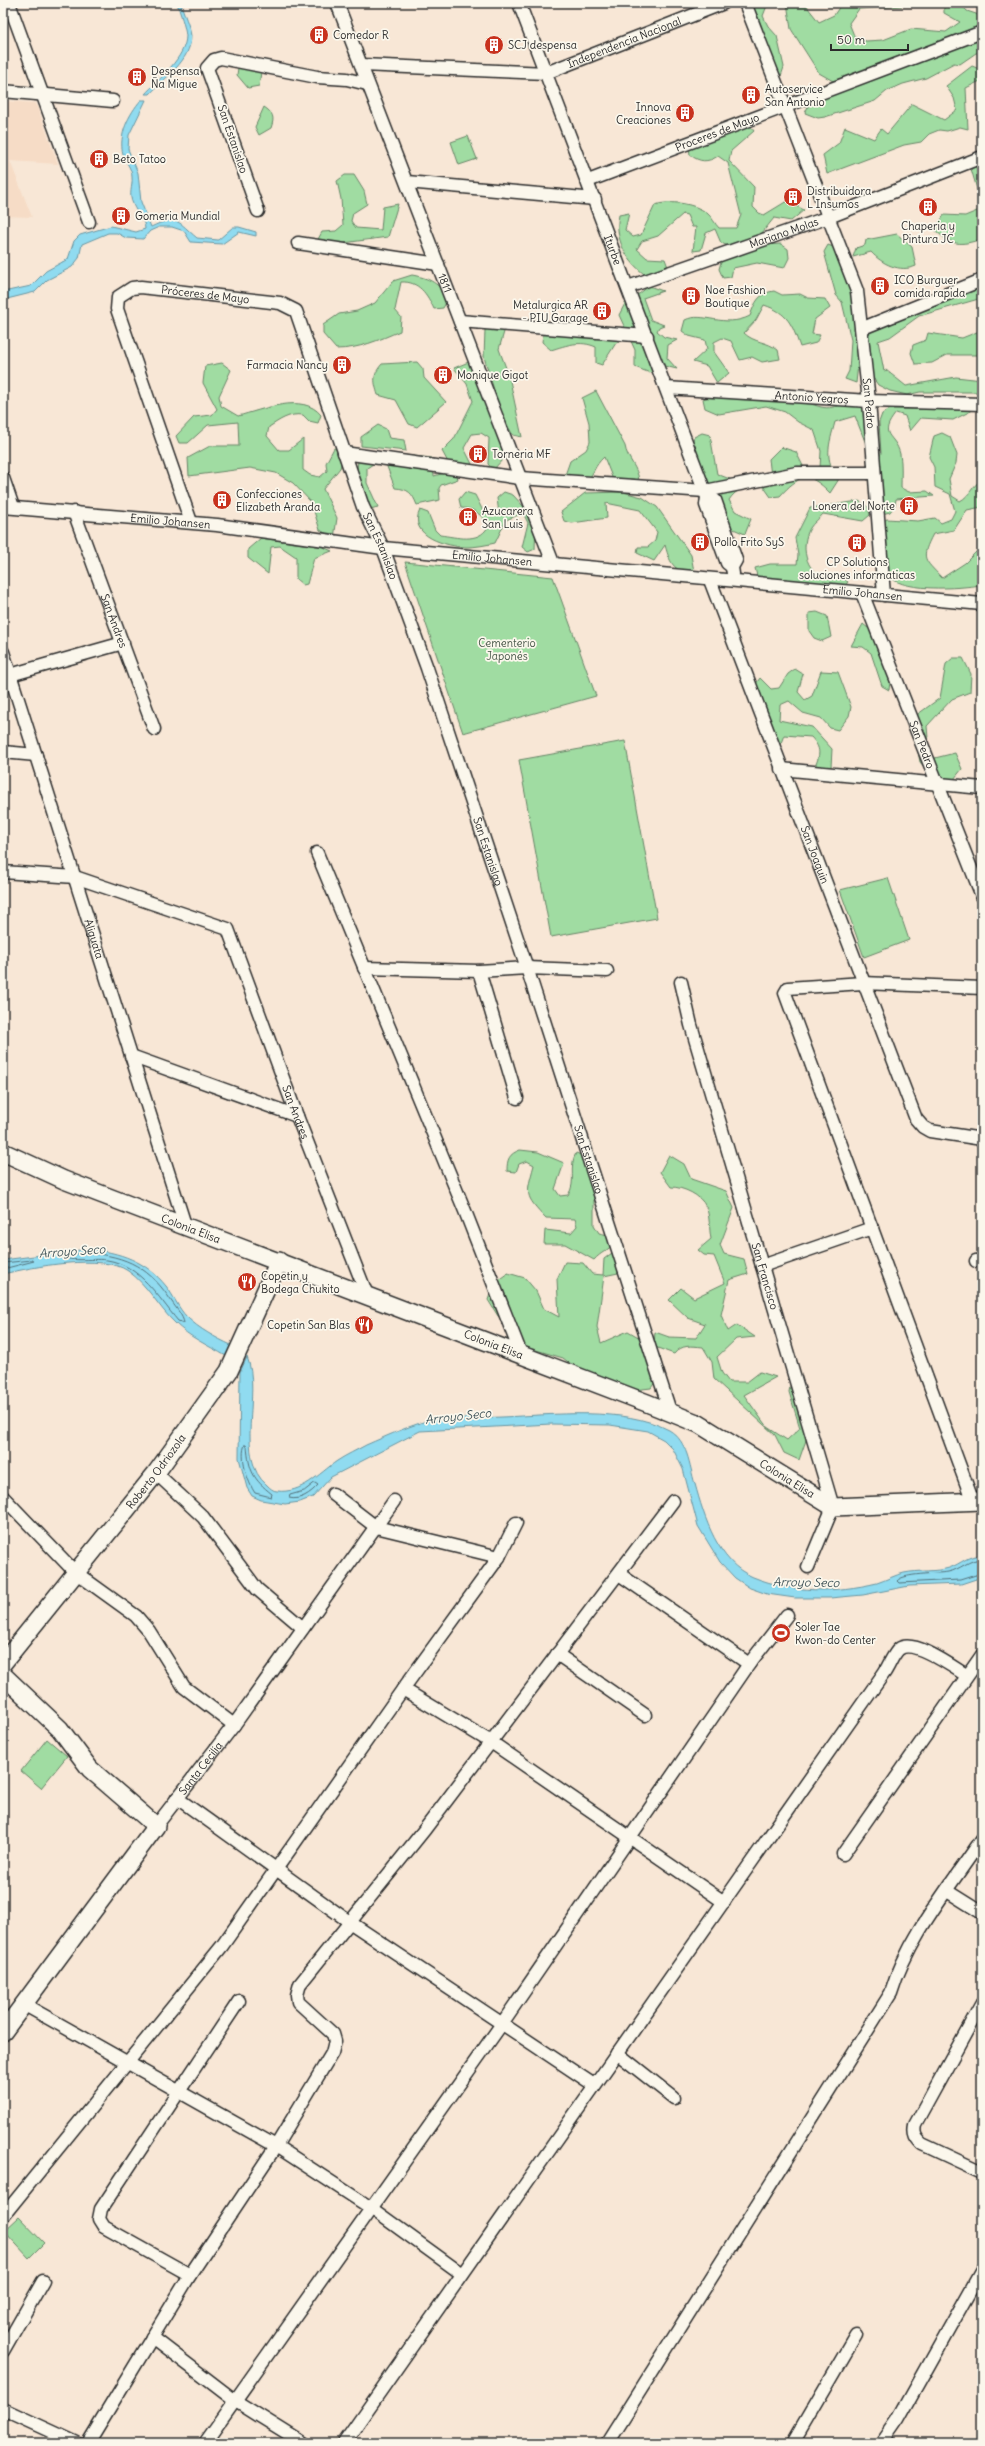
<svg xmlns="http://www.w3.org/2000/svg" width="985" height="2446" font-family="Delius,sans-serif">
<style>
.built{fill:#f6dcc6}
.green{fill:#a0dca2;stroke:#668466}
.water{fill:#90dbf0;stroke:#6895a1}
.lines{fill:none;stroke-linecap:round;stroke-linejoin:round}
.shore{stroke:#53717a;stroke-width:1}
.street-casing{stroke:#2b2b2b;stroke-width:15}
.secondary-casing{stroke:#2b2b2b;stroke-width:20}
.street{stroke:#fbf7ec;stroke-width:12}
.secondary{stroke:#fbf7ec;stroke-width:17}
.labels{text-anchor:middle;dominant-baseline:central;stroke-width:3.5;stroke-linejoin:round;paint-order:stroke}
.poi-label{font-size:11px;fill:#2b2b2b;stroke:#fbf7ec;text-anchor:start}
.street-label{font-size:11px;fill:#2b2b2b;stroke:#fbf7ec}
.park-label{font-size:11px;fill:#485749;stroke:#fbf7ec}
.water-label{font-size:12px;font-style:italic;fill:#44575c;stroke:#fbf7ec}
</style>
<rect width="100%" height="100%" fill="#f8e7d6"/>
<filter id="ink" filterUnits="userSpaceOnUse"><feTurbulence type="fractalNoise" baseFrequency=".025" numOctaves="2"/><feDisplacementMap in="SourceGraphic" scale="8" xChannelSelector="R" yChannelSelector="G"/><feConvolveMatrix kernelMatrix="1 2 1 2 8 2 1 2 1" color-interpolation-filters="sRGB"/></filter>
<g filter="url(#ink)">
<path class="built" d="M3,101L36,103L58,164L10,161L32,217L3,216Z"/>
<path class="green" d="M749,3H768L763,16L768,26L777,36L784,67L778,85L770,70L757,14L749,13Z
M787,3H807L808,8L819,22L834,15L842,3H900L902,6L859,9L849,23L855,38L866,41L883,40L911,29L946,32L960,22L944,13V3H960L967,11L982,16L978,34L982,35V52L976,53L960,64L954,63L926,78L903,84L887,91L875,101L825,117L818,118L805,113L812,98L889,63L833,81L819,73L791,29Z
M255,59L262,65L259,86L248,88L237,75L238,68Z
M972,66L982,70V80L966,88L968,129L960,127L947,131L939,130L929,134L921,142L904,145L827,174L823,155L839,143L845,127L874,139L881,129L887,134L912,104L944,120L957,110L954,98L946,86Z
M264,107C273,113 275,117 271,128L259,135L255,127Z
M748,123L754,131L731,151L729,161L754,187L753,207L759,213L764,215L787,201L804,210L791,221L774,218L758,238L729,246L721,243L715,229L706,233L701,250L693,251L696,227H692L687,215L683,214L658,236L642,241L637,249L647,258L665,259L668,267L654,281C631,267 613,243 619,215L629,213L625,230L633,237L641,235L655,205C670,200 694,203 707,213C712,217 715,224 719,228H736L741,215L728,163L718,156C707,163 700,162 690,155L689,147Z
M468,136L477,159L459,165L451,142Z
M982,155V206L969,162Z
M345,175H354L364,191L367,204L353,213L351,221L356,228L381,230L383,207L398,204L388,237L343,243L317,241L322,232L336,231L343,225L341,199L337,181Z
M982,209V239C960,246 952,246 935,230L944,215L965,216Z
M897,234L912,247L916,266C900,273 882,264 871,252L853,257L856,248L865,245L866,240Z
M781,244L788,249L789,258L784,268L757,263L733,268L731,277L723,278L719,269L724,252L743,246Z
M828,245L836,248L863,315L856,383L845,379L849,371L851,340L842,302L836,295L824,252Z
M412,275C428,278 442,283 447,301L443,308L434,309C427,294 419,281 401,282L395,310L401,317L400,331C379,340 359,349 336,349L323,334V325L339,314L357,311L375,303L393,281Z
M982,283V298L919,316L890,337L878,341L884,371L886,370L906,386L956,377L982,380V392H920L907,395L890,391L878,385L867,369L868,334L898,315Z
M649,286L663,291L643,298L651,320L664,325L659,327L657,331L664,337L677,340L668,345L667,358L677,369L660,365L650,373L635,367V350L619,315L630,294H639Z
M774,291L782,295L800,294L808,298L825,299L830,308L815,319L812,334L820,335L816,343L800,347C792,324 788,313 764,305L756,320L744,333C754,343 767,341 778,350L780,359L762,362L752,357L740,360L731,341L722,338L714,342V352L729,373L717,383L707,366L693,362L707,349L705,340L689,336L682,331L685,320C703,311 724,329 750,316C755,302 759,293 774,291Z
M494,323H504V332L499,349L509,376L522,437L513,435L504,420L497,399L495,415L504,458L493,470L488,464L489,438L481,433L472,434L464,448L474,468L450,466L442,451L454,439L473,401L467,384L454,368L471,361L482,373L495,393L484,357L485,330Z
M982,330V355H947L932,363L915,364L911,353L913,345L926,340L928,333L962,338Z
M551,331L625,338L616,343L602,365L596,363V347C580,340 567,345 551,350L542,342L543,334Z
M417,362L423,369L424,378L446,402L417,427L409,424L396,400L378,395C374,382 372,375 382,364Z
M222,363L231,370L219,396L221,406L238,416C262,410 303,392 321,415L318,423L309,421L303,415C289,413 280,420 269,427L267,436L279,450H289L303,439V470L310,475L320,477L327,471L326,463L334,448L344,453L340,468L323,489L337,518L334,538L320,530L311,502L293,483L276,473L250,468L189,476L188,458L210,446H239L238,422L208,425L188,443H179L176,436L194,417L212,415L217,409L203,383L205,366Z
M771,390C789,390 803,403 821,407C838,411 843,397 866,408V444L855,416L835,422C829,445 823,459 839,479L830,493C809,471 799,475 780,496L771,497L761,483C748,485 736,489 729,500L735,511L751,519L745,534L729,527L689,454L694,437L702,433L710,435L717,474L735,481L771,476L769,459L781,447L796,452L804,468H820L821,451L814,430L798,422L785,412L766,406L719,414L705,408L703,399L712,396L742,399Z
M596,391L625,446C627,459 638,467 639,481L614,482L604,457C594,466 595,472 587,481L564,478L570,461L586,450L590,442L589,423L582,398Z
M960,405L979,407L953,420L921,418L910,431L905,416L896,413C877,437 895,433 900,454C902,464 901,477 901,488L909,492L927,491L934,496L896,499L895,505L890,512L882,514L871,481L881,453L879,422L882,414L890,409H933Z
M378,425L386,429L389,438L404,440L406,451L361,446V437Z
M942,433L950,437L957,455L956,463L949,479L952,496L960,501C970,496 973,484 982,480V507L967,510L954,530L933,534C920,559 924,559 942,578L965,563L982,546L981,585C962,588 896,594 886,572C881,561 881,536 879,523L887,519L918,521L935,518L941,523L951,519L955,511L950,494L935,487L934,467L929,457L934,436Z
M386,453L432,458L434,476L455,470L458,479L441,485L439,488L440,500L417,505C412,493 409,489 395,488L386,464L376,462L367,468V483L378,507L370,509L356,480L358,460Z
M465,492L475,495L483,511L490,516L499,514L497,498L504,492L513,495L536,520L535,549L528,552L522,547L528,523L523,513L506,520L495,543C486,545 476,547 467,547C447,547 407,536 420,510L428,513L435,530L440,535C457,537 478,544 488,527C483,515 474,508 461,508L459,499Z
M623,492L642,497L657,507L691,555L695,577C674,569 671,567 665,545L654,561L637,553L638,547H648L655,541L657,532L640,510L606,503L607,518L572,523L564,521L561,512L585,493Z
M859,501L868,507L870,515L863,521L823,514C819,519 813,523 810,528C800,546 805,571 825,578C829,579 836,577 840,576L848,582L842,589L773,583L757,576L755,568L770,564H797L798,555L795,538L810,508Z
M261,538L323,547L332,551L314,558L307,584L303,585L296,579V557L280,546L271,547L268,574L248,558V549Z
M405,562L553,577L596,696L463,733Z
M817,612L827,616L831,637L822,641L814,638L809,631V613Z
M863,624L874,633L891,674L889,690L882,686L871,653L863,647L851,646Z
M953,658H963L971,674L970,692L952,699L927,726L929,751L935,758L955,753L962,769L950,784L940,786L920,762L914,731V722L918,714L940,698L946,664Z
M795,669L803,674L798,692L805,700L812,696L821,671L838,672L851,707L849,716L838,730L830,728L821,718L803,713L789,701L780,705L779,720L812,727L832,749L831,767L826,776L814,769C820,755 822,749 811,737L784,735L781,743L773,747L755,685L760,678L771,689L779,688L788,674Z
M625,741L657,918L551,937L519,760Z
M888,878L909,940L864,957L840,890Z
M520,1150L538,1152L564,1163L555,1189L560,1196L568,1195C577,1182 568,1167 576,1153L581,1155L594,1178V1225L599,1233L608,1235L614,1243C608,1251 601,1252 594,1260L565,1244H544L545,1230L571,1233L577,1226L575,1219L546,1218C524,1195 526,1195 534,1165L527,1161L519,1164L516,1172L507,1171C507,1159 509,1154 520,1150Z
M669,1155L684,1164L691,1179L726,1191L734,1208L720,1245L724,1254L744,1259L748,1274L729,1280L721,1315L728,1331L737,1325L755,1337L736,1339L717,1357L722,1373L729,1382H747L760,1372L776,1377L744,1395L767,1427L787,1440L800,1428L789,1392L792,1375L811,1426L799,1460L784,1453L775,1435L714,1379L712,1362L703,1347C691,1346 682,1344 674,1354L655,1347C665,1364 663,1371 651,1388L608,1393L563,1358L526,1347L498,1316L488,1300L494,1283L508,1273L525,1278L536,1291L544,1309L559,1317L557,1279L565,1262L583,1263L592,1274L603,1275L604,1259L616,1250L624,1257L618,1273L604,1276L597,1327L601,1343L628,1331L654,1346L655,1332L669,1337L696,1338L705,1324L688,1318L669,1300L681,1288L694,1298L725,1283L714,1256L704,1255L698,1250L711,1239C709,1229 710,1215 706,1207C701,1195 683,1187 671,1187L660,1172Z
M47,1739L67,1756L41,1788L21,1771Z
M19,2217L44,2243L29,2258L4,2231Z"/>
<path class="water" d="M177,3H181C183,13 190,26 191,36C191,61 164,78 150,94H145C158,80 186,57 186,36C185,26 180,13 177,3Z
M141,100H146L129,135L128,149L138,173L141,202L151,227C178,214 178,222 197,238L218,240L233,227H239L256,232V236L239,232L222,244L191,242L184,231L172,227H159L150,231L143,239L126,238L117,233H108L82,244L79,258L72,267L47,280L35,292L3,300V292L31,286L46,271L68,259L74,241L80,235L111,226L136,232L145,229C145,219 136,213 133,204C128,194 133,187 132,177C132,168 125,162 123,154C118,135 129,114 141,100Z
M88,1249C120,1252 146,1261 166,1286C174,1296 178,1308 187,1317C199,1329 216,1338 231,1345L226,1356C209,1346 189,1337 175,1323C158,1307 148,1285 128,1271C103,1253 32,1267 3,1274V1260Z
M247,1357C262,1392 234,1459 267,1485C270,1488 273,1491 277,1491C302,1494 318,1474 337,1461C346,1455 357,1450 366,1445C389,1435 413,1424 437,1418C459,1418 481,1418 502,1417C552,1415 623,1406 669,1430C688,1441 689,1465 695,1484C704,1517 718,1563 753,1577C793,1593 835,1593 877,1583C886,1580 895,1575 904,1573C919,1570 936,1572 949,1568C961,1564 969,1554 982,1556V1577L961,1584L909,1586L863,1595L830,1598H795L767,1594L750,1588L735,1578L720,1562L698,1526L683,1469L673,1449L664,1440L648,1431L610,1425L551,1424L420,1431L331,1477L313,1497L300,1502L285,1504L261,1500L252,1496L247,1488L239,1458L240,1372Z"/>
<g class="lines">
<path class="shore" d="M88,1253C128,1256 150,1268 172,1302C176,1308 183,1316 184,1323L178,1321C158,1297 140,1265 107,1260C97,1258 69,1262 62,1257L64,1255Z
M3,1263L32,1260L34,1261L3,1269
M245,1445L247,1446C249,1471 253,1479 272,1494L271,1497L255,1493C248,1483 239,1456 245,1445Z
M315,1483L318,1485C311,1493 300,1501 289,1498L290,1495L304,1491Z
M982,1559C969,1559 960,1570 948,1572C937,1574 903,1573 897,1581L899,1583L960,1580L982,1573"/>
<g class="street-casing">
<g id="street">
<path d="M9,3L89,222"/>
<path id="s1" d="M337,3L553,563"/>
<path id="s2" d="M519,3L707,497L706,505L727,563L732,567"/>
<path id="s3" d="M745,3L857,291L869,401L884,595"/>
<path id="s4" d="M362,65L546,73L724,3"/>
<path d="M3,91L113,101"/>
<path id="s5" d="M588,181L982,32"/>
<path d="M407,182L595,199"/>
<path d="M258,211L207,68L214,60L221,58L317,77L347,79L367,84"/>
<path d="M298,243L438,264"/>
<path id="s6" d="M628,287L829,217L982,157"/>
<path d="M460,321L647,336"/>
<path d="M863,328L982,280"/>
<path id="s7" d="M666,388L869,401L982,404"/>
<path d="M344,453L520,478L705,491L797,473H874"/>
<path d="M3,478L13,507"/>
<path d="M707,497L715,500L736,560L732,567L733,574"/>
<path id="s8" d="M3,507L217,525L383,548L982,604"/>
<path id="s9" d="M74,512L154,729"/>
<path id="s10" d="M191,522L117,309L118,297L132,288L141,287L280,303L296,311L363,507L383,548L427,668L527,968L671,1414"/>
<path id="s11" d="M710,580L916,1119L923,1127L930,1131L982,1139"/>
<path id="s12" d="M862,593L982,896"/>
<path id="s13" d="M3,652L185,1225"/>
<path d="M10,675L123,643"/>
<path d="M3,752L36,755"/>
<path d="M781,769L982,788"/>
<path d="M317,853L465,1211L521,1354"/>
<path id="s14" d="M3,872L75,877L228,929L297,1116L367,1295"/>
<path d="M364,968L479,971L527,968L607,971"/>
<path d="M479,971L517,1098"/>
<path id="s15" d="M681,982L691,1025L833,1507L808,1567"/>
<path d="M131,1056L297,1116"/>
<path d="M976,1261L982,1260"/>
<path d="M762,1266L872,1228"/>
<path d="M156,1473L203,1517L257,1589L303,1628"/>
<path d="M333,1494L376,1527L499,1557"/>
<path d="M3,1497L75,1572L136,1616L149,1631L184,1687L234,1725"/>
<path d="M973,1502L785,993L788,988L863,983L982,988"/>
<path d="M619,1574L749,1664"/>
<path d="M557,1654L645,1715"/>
<path d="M403,1689L491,1742L724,1902"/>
<path d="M177,1798L351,1923L594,2085"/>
<path id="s16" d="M156,1826L234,1725L394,1501"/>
<path d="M843,1854L982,1655"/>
<path d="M947,1891L982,1913"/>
<path d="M982,2003L915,2125C913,2134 916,2138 922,2144L982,2172"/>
<path d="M25,2005L276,2146L371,2208L462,2274"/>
<path d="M617,2053L674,2098"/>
<path d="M3,2216L222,1946L403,1689L499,1557L516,1523"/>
<path d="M190,2275L104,2227L99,2219L101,2209L239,2001"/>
<path d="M152,2337L234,2400L303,2443"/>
<path d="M3,2351L43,2281"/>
<path d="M3,2409L77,2443"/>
<path d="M88,2443L190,2275L276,2146L332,2053L335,2041L333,2034L298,2002L297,1995L300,1984L425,1829L673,1501"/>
<path d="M205,2443L501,2025L749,1664L787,1615"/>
<path d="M344,2443L884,1673C889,1666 893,1654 899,1649C913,1638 953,1667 966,1675"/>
<path d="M607,2443L891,1993C908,1937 949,1888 982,1839"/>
<path d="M793,2443L856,2335"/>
<path d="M882,2443L898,2420L982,2270"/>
</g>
</g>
<g class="secondary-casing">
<g id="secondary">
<path id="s17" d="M3,1152L64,1180L647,1403L699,1424L833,1507L982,1501"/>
<path id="s18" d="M3,1663L156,1473L229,1371L279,1261"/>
<path d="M3,1675L60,1729L90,1769L156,1826L3,2032"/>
</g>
</g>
<use href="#street" class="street"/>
<use href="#secondary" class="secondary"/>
</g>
</g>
<defs>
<g id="building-disc" transform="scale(1)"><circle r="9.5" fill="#c8321e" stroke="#fbf7ec"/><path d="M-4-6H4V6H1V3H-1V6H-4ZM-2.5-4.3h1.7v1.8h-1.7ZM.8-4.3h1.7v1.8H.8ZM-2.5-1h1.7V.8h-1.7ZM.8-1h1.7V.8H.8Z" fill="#fff"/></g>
<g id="restaurant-disc" transform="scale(1)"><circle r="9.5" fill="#c8321e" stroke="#fbf7ec"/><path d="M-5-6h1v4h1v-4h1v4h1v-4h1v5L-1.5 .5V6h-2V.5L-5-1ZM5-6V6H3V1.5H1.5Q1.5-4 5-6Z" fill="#fff"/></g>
<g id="stadium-disc" transform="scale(1)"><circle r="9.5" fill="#c8321e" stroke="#fbf7ec"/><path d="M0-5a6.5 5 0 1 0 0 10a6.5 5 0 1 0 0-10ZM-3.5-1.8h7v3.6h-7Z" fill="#fff"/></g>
</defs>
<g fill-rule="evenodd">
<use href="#building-disc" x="319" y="35"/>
<use href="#building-disc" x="494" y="45"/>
<use href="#building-disc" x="137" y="77"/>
<use href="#building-disc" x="751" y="95"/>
<use href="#building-disc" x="685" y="113"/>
<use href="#building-disc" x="99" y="159"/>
<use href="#building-disc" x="793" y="197"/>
<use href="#building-disc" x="928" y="207"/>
<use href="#building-disc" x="121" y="216"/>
<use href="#building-disc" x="880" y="286"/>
<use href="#building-disc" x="691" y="296"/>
<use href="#building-disc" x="602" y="311"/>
<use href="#building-disc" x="342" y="365"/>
<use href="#building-disc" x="443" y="375"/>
<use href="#building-disc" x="478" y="454"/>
<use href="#building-disc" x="222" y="500"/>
<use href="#building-disc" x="909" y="506"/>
<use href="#building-disc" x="468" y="517"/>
<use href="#building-disc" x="700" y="542"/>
<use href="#building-disc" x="857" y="543"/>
<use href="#restaurant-disc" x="247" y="1282"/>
<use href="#restaurant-disc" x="364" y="1325"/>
<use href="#stadium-disc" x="781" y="1633"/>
</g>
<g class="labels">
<g class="poi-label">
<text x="333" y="35">Comedor R</text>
<text x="508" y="45">SCJ despensa</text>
<text x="151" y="71">Despensa<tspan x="151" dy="13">Ña Migue</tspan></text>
<text x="765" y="89">Autoservice<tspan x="765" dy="13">San Antonio</tspan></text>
<text x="671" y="107" text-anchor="end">Innova<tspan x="671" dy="13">Creaciones</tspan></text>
<text x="113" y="159">Beto Tatoo</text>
<text x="807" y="191">Distribuidora<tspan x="807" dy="13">L Insumos</tspan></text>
<text x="135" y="216">Gomeria Mundial</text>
<text x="928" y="226" text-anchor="middle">Chaperia y<tspan x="928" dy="13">Pintura JC</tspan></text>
<text x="894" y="280">ICO Burguer<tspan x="894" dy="13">comida rapida</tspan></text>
<text x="705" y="290">Noe Fashion<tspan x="705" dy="13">Boutique</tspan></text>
<text x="588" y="305" text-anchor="end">Metalurgica AR<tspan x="588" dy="13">- PIU Garage</tspan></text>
<text x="328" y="365" text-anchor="end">Farmacia Nancy</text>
<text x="457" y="375">Monique Gigot</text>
<text x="492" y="454">Torneria MF</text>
<text x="236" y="494">Confecciones<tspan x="236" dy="13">Elizabeth Aranda</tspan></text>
<text x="895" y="506" text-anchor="end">Lonera del Norte</text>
<text x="482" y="511">Azucarera<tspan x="482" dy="13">San Luis</tspan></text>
<text x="714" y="542">Pollo Frito SyS</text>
<text x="857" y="562" text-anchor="middle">CP Solutions<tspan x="857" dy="13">soluciones informaticas</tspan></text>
<text x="261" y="1276">Copetin y<tspan x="261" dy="13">Bodega Chukito</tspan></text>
<text x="350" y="1325" text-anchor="end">Copetin San Blas</text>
<text x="795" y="1627">Soler Tae<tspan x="795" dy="13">Kwon-do Center</tspan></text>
</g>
<g class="street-label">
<text stroke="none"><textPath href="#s4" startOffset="268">Independencia Nacional</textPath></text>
<text stroke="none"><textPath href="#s5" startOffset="138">Proceres de Mayo</textPath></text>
<text transform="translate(233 139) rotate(71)">San Estanislao</text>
<text stroke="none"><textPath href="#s6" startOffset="165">Mariano Molas</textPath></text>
<text stroke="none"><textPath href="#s2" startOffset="264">Iturbe</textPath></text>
<text stroke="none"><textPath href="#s1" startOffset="300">1811</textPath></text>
<text stroke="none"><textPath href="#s10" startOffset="328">Próceres de Mayo</textPath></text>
<text stroke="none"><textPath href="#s7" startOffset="146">Antonio Yegros</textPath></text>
<text stroke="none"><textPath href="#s3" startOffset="422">San Pedro</textPath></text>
<text stroke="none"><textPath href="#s8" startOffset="168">Emilio Johansen</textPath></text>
<text stroke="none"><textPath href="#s10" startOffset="671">San Estanislao</textPath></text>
<text stroke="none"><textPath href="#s8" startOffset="492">Emilio Johansen</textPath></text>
<text stroke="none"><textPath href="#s8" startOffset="864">Emilio Johansen</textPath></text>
<text stroke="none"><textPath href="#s9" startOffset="116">San Andres</textPath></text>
<text stroke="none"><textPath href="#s12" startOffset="163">San Pedro</textPath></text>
<text stroke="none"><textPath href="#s10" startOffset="995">San Estanislao</textPath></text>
<text stroke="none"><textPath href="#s11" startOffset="294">San Joaquin</textPath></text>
<text stroke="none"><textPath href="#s13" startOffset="301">Aliguata</textPath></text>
<text stroke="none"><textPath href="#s14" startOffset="429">San Andres</textPath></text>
<text stroke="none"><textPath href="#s10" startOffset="1319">San Estanislao</textPath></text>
<text stroke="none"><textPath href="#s17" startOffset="203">Colonia Elisa</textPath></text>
<text stroke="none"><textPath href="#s15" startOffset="306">San Francisco</textPath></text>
<text stroke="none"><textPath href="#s17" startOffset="527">Colonia Elisa</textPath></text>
<text stroke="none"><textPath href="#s18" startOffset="245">Roberto Odriozola</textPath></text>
<text stroke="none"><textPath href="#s17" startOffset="851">Colonia Elisa</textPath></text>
<text stroke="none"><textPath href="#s16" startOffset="73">Santa Cecilia</textPath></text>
</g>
<g class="park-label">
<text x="507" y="643">Cementerio<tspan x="507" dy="13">Japonés</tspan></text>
</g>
<g class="water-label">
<text transform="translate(72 1251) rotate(-4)">Arroyo Seco</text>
<text transform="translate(458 1416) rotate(-6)">Arroyo Seco</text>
<text transform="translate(806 1582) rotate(1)">Arroyo Seco</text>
</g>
</g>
<rect width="985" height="2446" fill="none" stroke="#fbf7ec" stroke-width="16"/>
<rect x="8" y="8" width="969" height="2430" fill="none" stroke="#2b2b2b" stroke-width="1.5" filter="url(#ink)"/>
<path d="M831 44v6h77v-6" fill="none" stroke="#2b2b2b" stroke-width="2"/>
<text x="837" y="44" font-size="12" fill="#2b2b2b" stroke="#fbf7ec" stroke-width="3" paint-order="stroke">50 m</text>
</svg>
